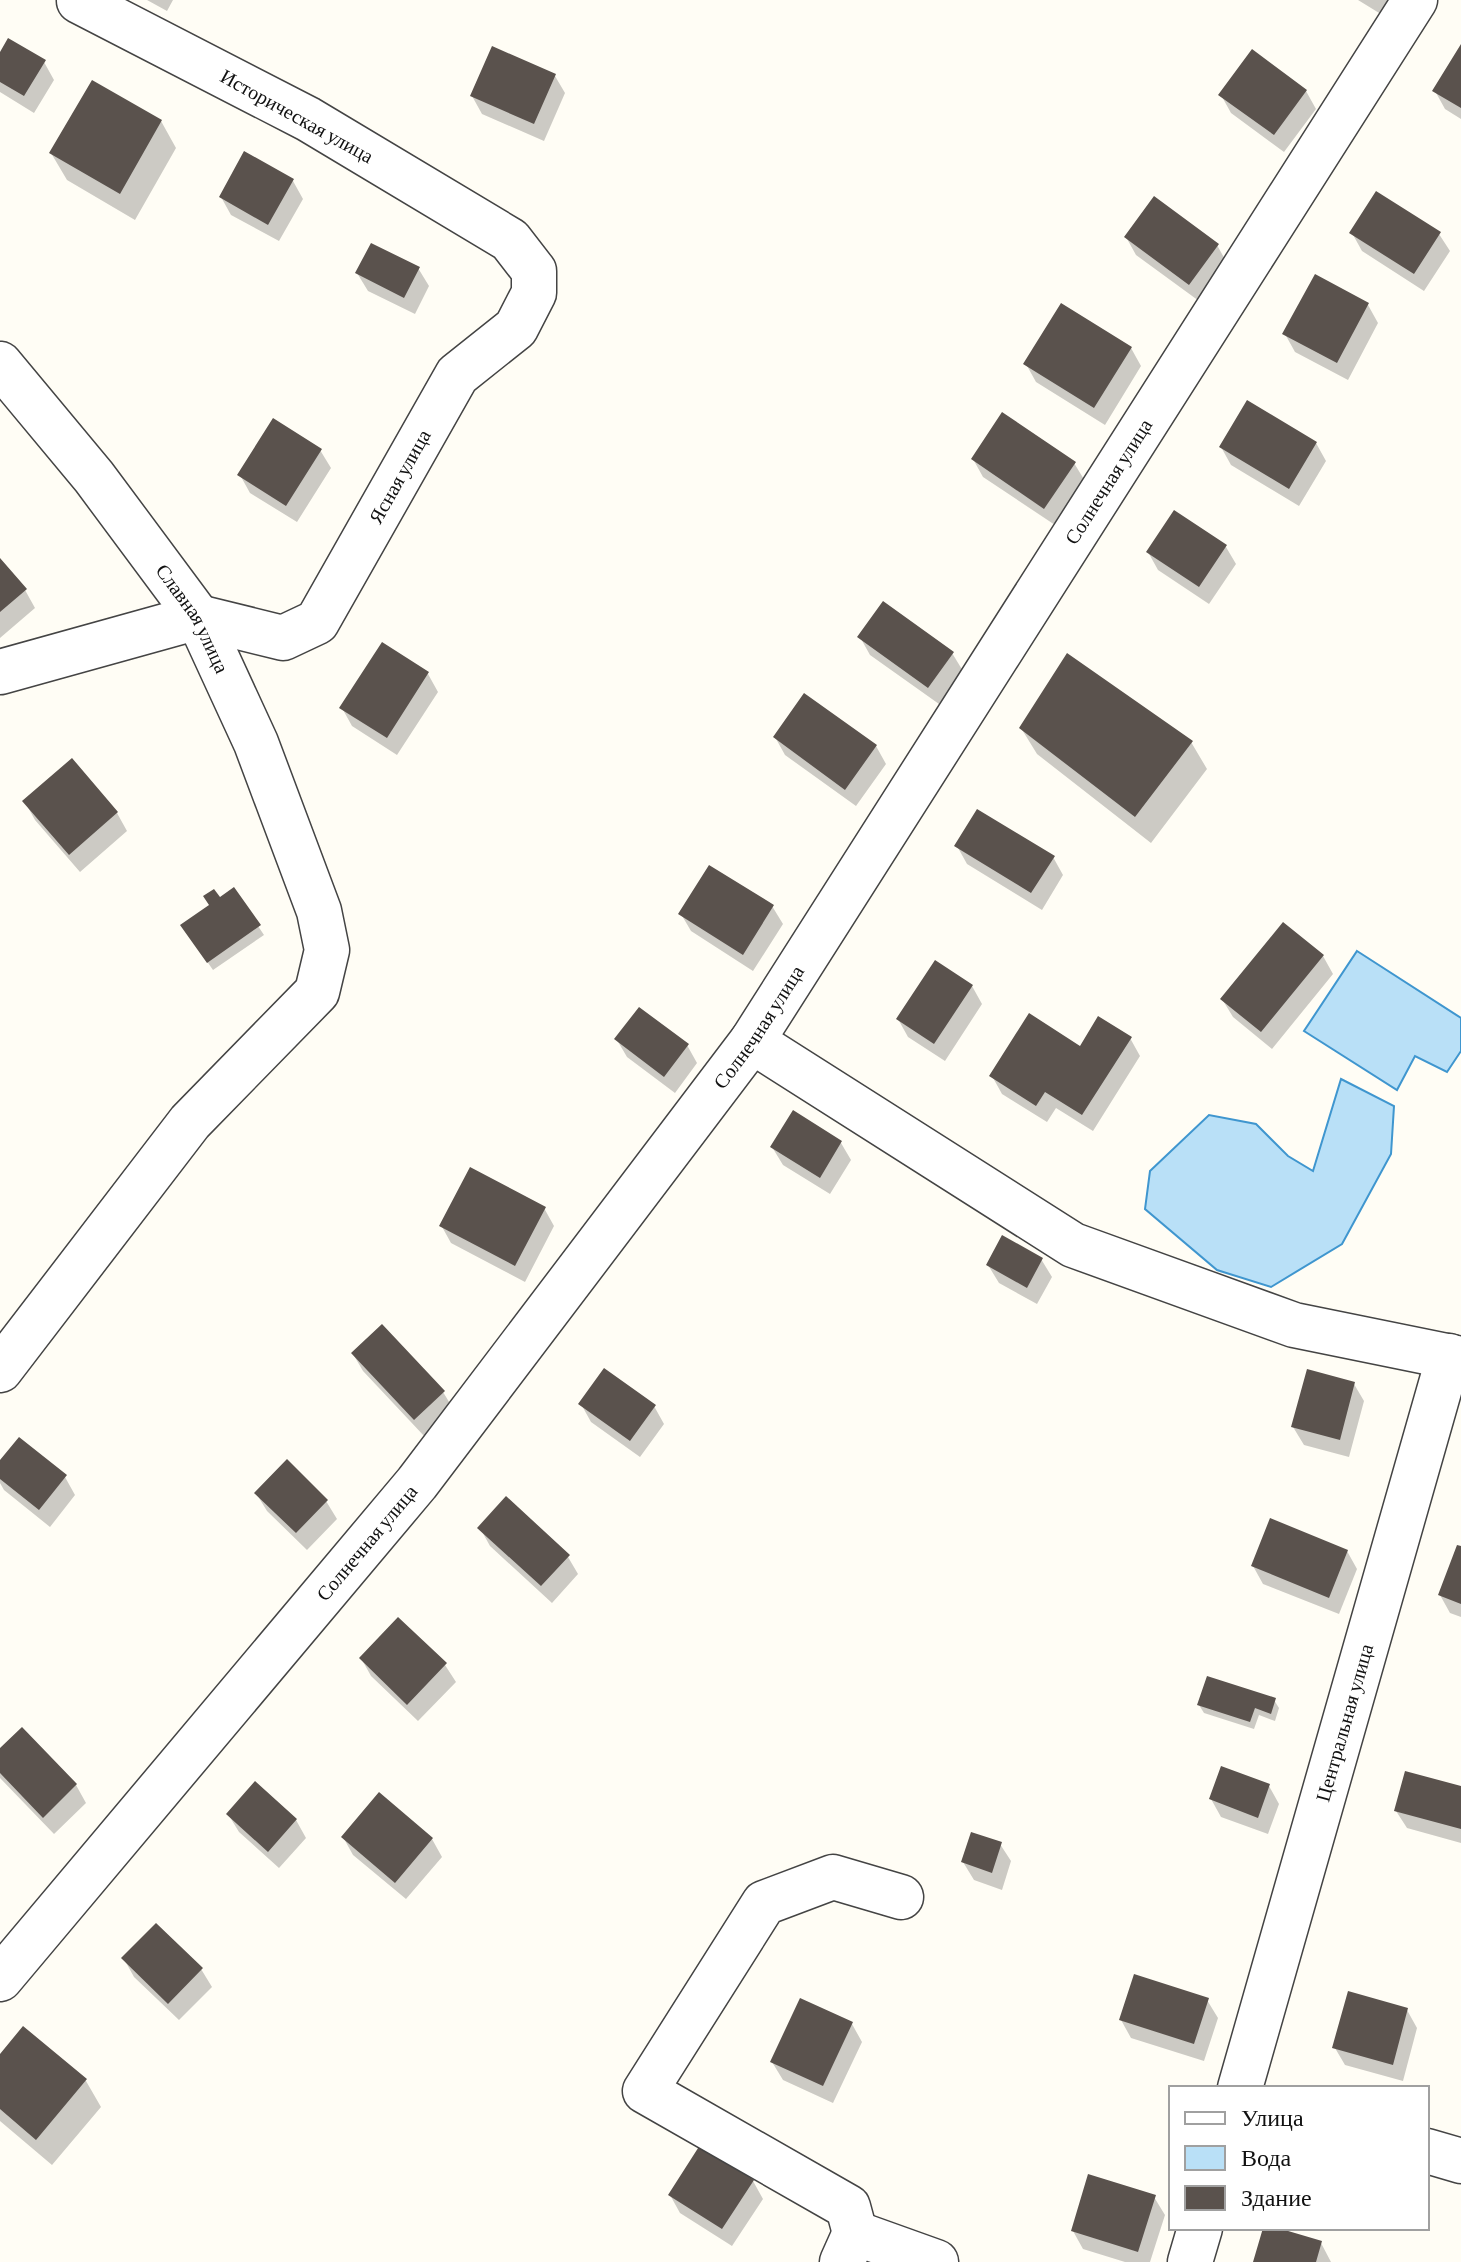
<svg xmlns="http://www.w3.org/2000/svg" width="1461" height="2262" font-family="'Crimson Pro',serif">
<style>
.water{fill:#b9e0f7;stroke:#3f96cf;stroke-width:2}
.shadow{fill:#0003}
.building{fill:#5a524d}
.lines{fill:none;stroke-linecap:round;stroke-linejoin:round}
.minor-casing{stroke:#444;stroke-width:47}
.minor{stroke:#fff;stroke-width:44}
.labels{text-anchor:middle;dominant-baseline:central;stroke-width:8;stroke-linejoin:round;paint-order:stroke}
.street-label{font-size:20px;fill:#111;stroke:#fff}
</style>
<rect width="100%" height="100%" fill="#fffdf5"/>
<path class="water" d="M1357,951L1461,1018V1051L1447,1072L1415,1056L1397,1090L1304,1031Z
M1341,1079L1394,1106L1391,1154L1342,1244L1271,1287L1217,1270L1145,1209L1150,1171L1209,1115L1256,1124L1288,1156L1313,1171Z"/>
<path class="shadow" d="M147,0H173L167,11Z
M1358,0H1394L1384,16Z
M1461,48V119L1445,109L1435,91Z
M0,56L44,62L54,80L34,113L0,92Z
M555,76L565,93L544,141L482,114L472,96Z
M1306,91L1316,109L1284,152L1231,113L1221,95Z
M161,121L176,148L135,220L67,180L51,153Z
M293,181L303,199L279,241L231,215L221,197Z
M1352,233L1439,234L1450,251L1424,291L1362,251Z
M1126,237L1217,245L1227,263L1199,301L1136,255Z
M418,268L429,286L415,314L368,291L357,273Z
M1368,305L1378,323L1348,380L1295,352L1285,334Z
M1131,348L1141,366L1105,425L1036,382L1026,364Z
M1316,443L1326,461L1299,506L1231,465L1221,447Z
M320,450L331,468L297,522L250,493L240,475Z
M973,459L1074,463L1085,481L1055,525L983,477Z
M1226,547L1236,564L1209,604L1158,570L1148,552Z
M0,561L25,590L35,608L0,638Z
M860,637L952,653L963,671L939,704L870,655Z
M428,674L438,692L397,755L352,726L342,708Z
M1021,728L1191,742L1207,769L1151,843L1037,754Z
M775,737L876,746L886,764L856,806L785,755Z
M25,802L117,813L127,831L80,872L35,820Z
M957,846L1053,857L1063,875L1042,910L967,864Z
M234,890L264,935L213,970L188,934L220,900Z
M772,906L783,924L753,971L691,931L681,914Z
M1323,956L1333,974L1272,1049L1233,1017L1222,999Z
M972,986L982,1004L945,1061L908,1037L898,1019Z
M1130,1038L1140,1056L1093,1131L1056,1108L1047,1122L1002,1094L992,1076L1080,1048Z
M617,1040L687,1045L697,1063L675,1093L627,1057Z
M841,1143L851,1160L830,1194L783,1165L772,1147Z
M544,1208L554,1226L525,1282L451,1243L441,1225Z
M1041,1259L1052,1277L1037,1304L999,1283L988,1265Z
M353,1354L443,1392L454,1410L425,1437L363,1371Z
M1354,1384L1364,1401L1349,1457L1304,1445L1293,1427Z
M581,1404L654,1406L664,1424L640,1457L591,1422Z
M0,1464L65,1477L75,1495L50,1527L4,1490L0,1483Z
M256,1493L326,1501L337,1519L307,1550L267,1511Z
M480,1528L568,1557L578,1574L552,1603L490,1546Z
M1461,1549V1617L1450,1613L1440,1595Z
M1347,1551L1357,1569L1339,1614L1263,1584L1253,1566Z
M361,1658L445,1665L456,1682L418,1721L371,1676Z
M1274,1700L1279,1708L1275,1721L1259,1715L1254,1729L1204,1713L1199,1705Z
M22,1730L76,1785L86,1803L54,1834L0,1778V1750Z
M1269,1786L1279,1804L1268,1834L1221,1817L1211,1799Z
M1461,1788V1843L1407,1828L1396,1811Z
M228,1814L296,1820L306,1838L279,1868L239,1832Z
M343,1837L432,1839L442,1857L406,1899L353,1855Z
M1000,1844L1011,1861L1002,1890L974,1880L963,1862Z
M124,1959L201,1969L212,1987L179,2020L134,1977Z
M1207,2000L1218,2018L1204,2061L1131,2038L1121,2020Z
M1407,2010L1417,2028L1403,2081L1345,2065L1335,2048Z
M852,2024L862,2042L833,2103L783,2080L772,2062Z
M0,2057L86,2081L101,2107L52,2165L0,2121Z
M753,2181L763,2199L732,2246L680,2213L670,2195Z
M1154,2197L1165,2215L1150,2262H1125L1083,2249L1073,2231Z
M1265,2228L1321,2243L1331,2262H1255Z"/>
<path class="building" d="M8,38L46,60L24,96L0,82V52Z
M1461,44V108L1432,91Z
M492,46L556,74L534,124L470,96Z
M1252,49L1307,90L1274,135L1218,95Z
M92,80L162,120L120,194L49,153Z
M244,151L294,179L268,225L219,197Z
M1376,191L1441,232L1414,274L1349,233Z
M1154,196L1219,244L1189,285L1124,237Z
M371,243L420,267L404,298L355,273Z
M1315,274L1369,303L1337,363L1282,334Z
M1061,303L1132,347L1094,408L1023,364Z
M1247,400L1317,442L1289,489L1219,447Z
M1002,412L1076,462L1044,509L971,459Z
M273,418L322,449L286,506L237,475Z
M1174,510L1227,545L1199,587L1146,552Z
M0,558L27,589L0,612Z
M883,601L954,652L928,688L857,637Z
M382,642L429,672L387,738L339,708Z
M1067,653L1193,741L1135,817L1019,728Z
M804,693L877,745L845,790L773,737Z
M72,758L118,812L69,855L22,801Z
M977,809L1055,856L1031,893L954,846Z
M709,865L774,905L743,955L678,914Z
M234,887L261,925L207,963L180,925L209,905L203,896L214,889L220,897Z
M1283,922L1324,955L1261,1032L1220,999Z
M935,960L973,985L934,1044L896,1019Z
M639,1007L689,1044L664,1077L614,1039Z
M1029,1013L1080,1046L1098,1016L1132,1037L1082,1115L1045,1092L1036,1106L989,1076Z
M793,1110L842,1141L820,1178L770,1147Z
M470,1167L546,1207L515,1266L439,1226Z
M1002,1235L1043,1258L1027,1288L986,1265Z
M382,1324L445,1391L414,1420L351,1353Z
M604,1368L656,1405L630,1441L578,1404Z
M1307,1369L1355,1382L1340,1440L1291,1427Z
M19,1437L67,1475L39,1510L0,1479V1460Z
M287,1459L328,1500L296,1533L254,1493Z
M506,1496L570,1555L541,1586L477,1528Z
M1270,1518L1348,1550L1329,1598L1251,1566Z
M1457,1545L1461,1546V1604L1438,1595Z
M398,1617L447,1663L407,1705L359,1658Z
M1207,1676L1276,1698L1271,1714L1255,1708L1250,1722L1197,1705Z
M22,1727L77,1784L43,1818L0,1773V1748Z
M1221,1766L1270,1784L1258,1818L1209,1799Z
M1405,1771L1461,1786V1829L1394,1811Z
M255,1781L297,1819L268,1852L226,1814Z
M379,1792L433,1838L395,1883L341,1837Z
M971,1832L1002,1842L992,1873L961,1862Z
M156,1923L203,1968L168,2004L121,1958Z
M1134,1974L1209,1998L1194,2044L1119,2020Z
M1348,1991L1408,2008L1393,2065L1332,2048Z
M800,1998L853,2022L823,2086L770,2062Z
M23,2026L87,2079L36,2140L0,2109V2054Z
M700,2145L754,2180L722,2229L668,2195Z
M1088,2174L1156,2195L1138,2252L1071,2231Z
M1263,2228H1278L1322,2241L1316,2262H1253Z"/>
<g class="lines">
<g class="minor-casing">
<g id="minor">
<path id="s1" d="M0,364L94,477L198,617L256,743L319,911L327,950L317,992L190,1122L0,1370"/>
<path id="s2" d="M0,672L198,617L283,638L317,622L457,375L516,328L534,293V271L510,240L308,119L79,1"/>
<path d="M752,1041L1073,1245L1294,1325L1461,1359"/>
<path id="s3" d="M0,1979L417,1483L752,1041L1415,0"/>
<path id="s4" d="M1240,2088L1449,1356"/>
<path d="M1427,2151L1461,2161"/>
<path d="M855,2233L848,2207L645,2091L764,1903L833,1877L901,1897"/>
<path d="M842,2262L855,2233L936,2262"/>
<path d="M1190,2262L1200,2228"/>
</g>
</g>
<use href="#minor" class="minor"/>
</g>
<g class="labels">
<g class="street-label">
<text transform="translate(297 116) rotate(29)">Историческая улица</text>
<text stroke="none"><textPath href="#s2" startOffset="498">Ясная улица</textPath></text>
<text stroke="none"><textPath href="#s3" startOffset="1866">Солнечная улица</textPath></text>
<text stroke="none"><textPath href="#s1" startOffset="320">Славная улица</textPath></text>
<text stroke="none"><textPath href="#s3" startOffset="1218">Солнечная улица</textPath></text>
<text stroke="none"><textPath href="#s3" startOffset="570">Солнечная улица</textPath></text>
<text stroke="none"><textPath href="#s4" startOffset="380">Центральная улица</textPath></text>
</g>
</g>
<rect x="1169" y="2086" width="260" height="144" fill="#ffffff" stroke="#a0a0a0" stroke-width="2"/>
<rect x="1185" y="2112" width="40" height="12" fill="#ffffff" stroke="#a0a0a0" stroke-width="2"/>
<text x="1241" y="2126" font-size="24" fill="#111111">Улица</text>
<rect x="1185" y="2146" width="40" height="24" fill="#b9e0f7" stroke="#a0a0a0" stroke-width="2"/>
<text x="1241" y="2166" font-size="24" fill="#111111">Вода</text>
<rect x="1185" y="2186" width="40" height="24" fill="#5a524d" stroke="#a0a0a0" stroke-width="2"/>
<text x="1241" y="2206" font-size="24" fill="#111111">Здание</text>
</svg>
